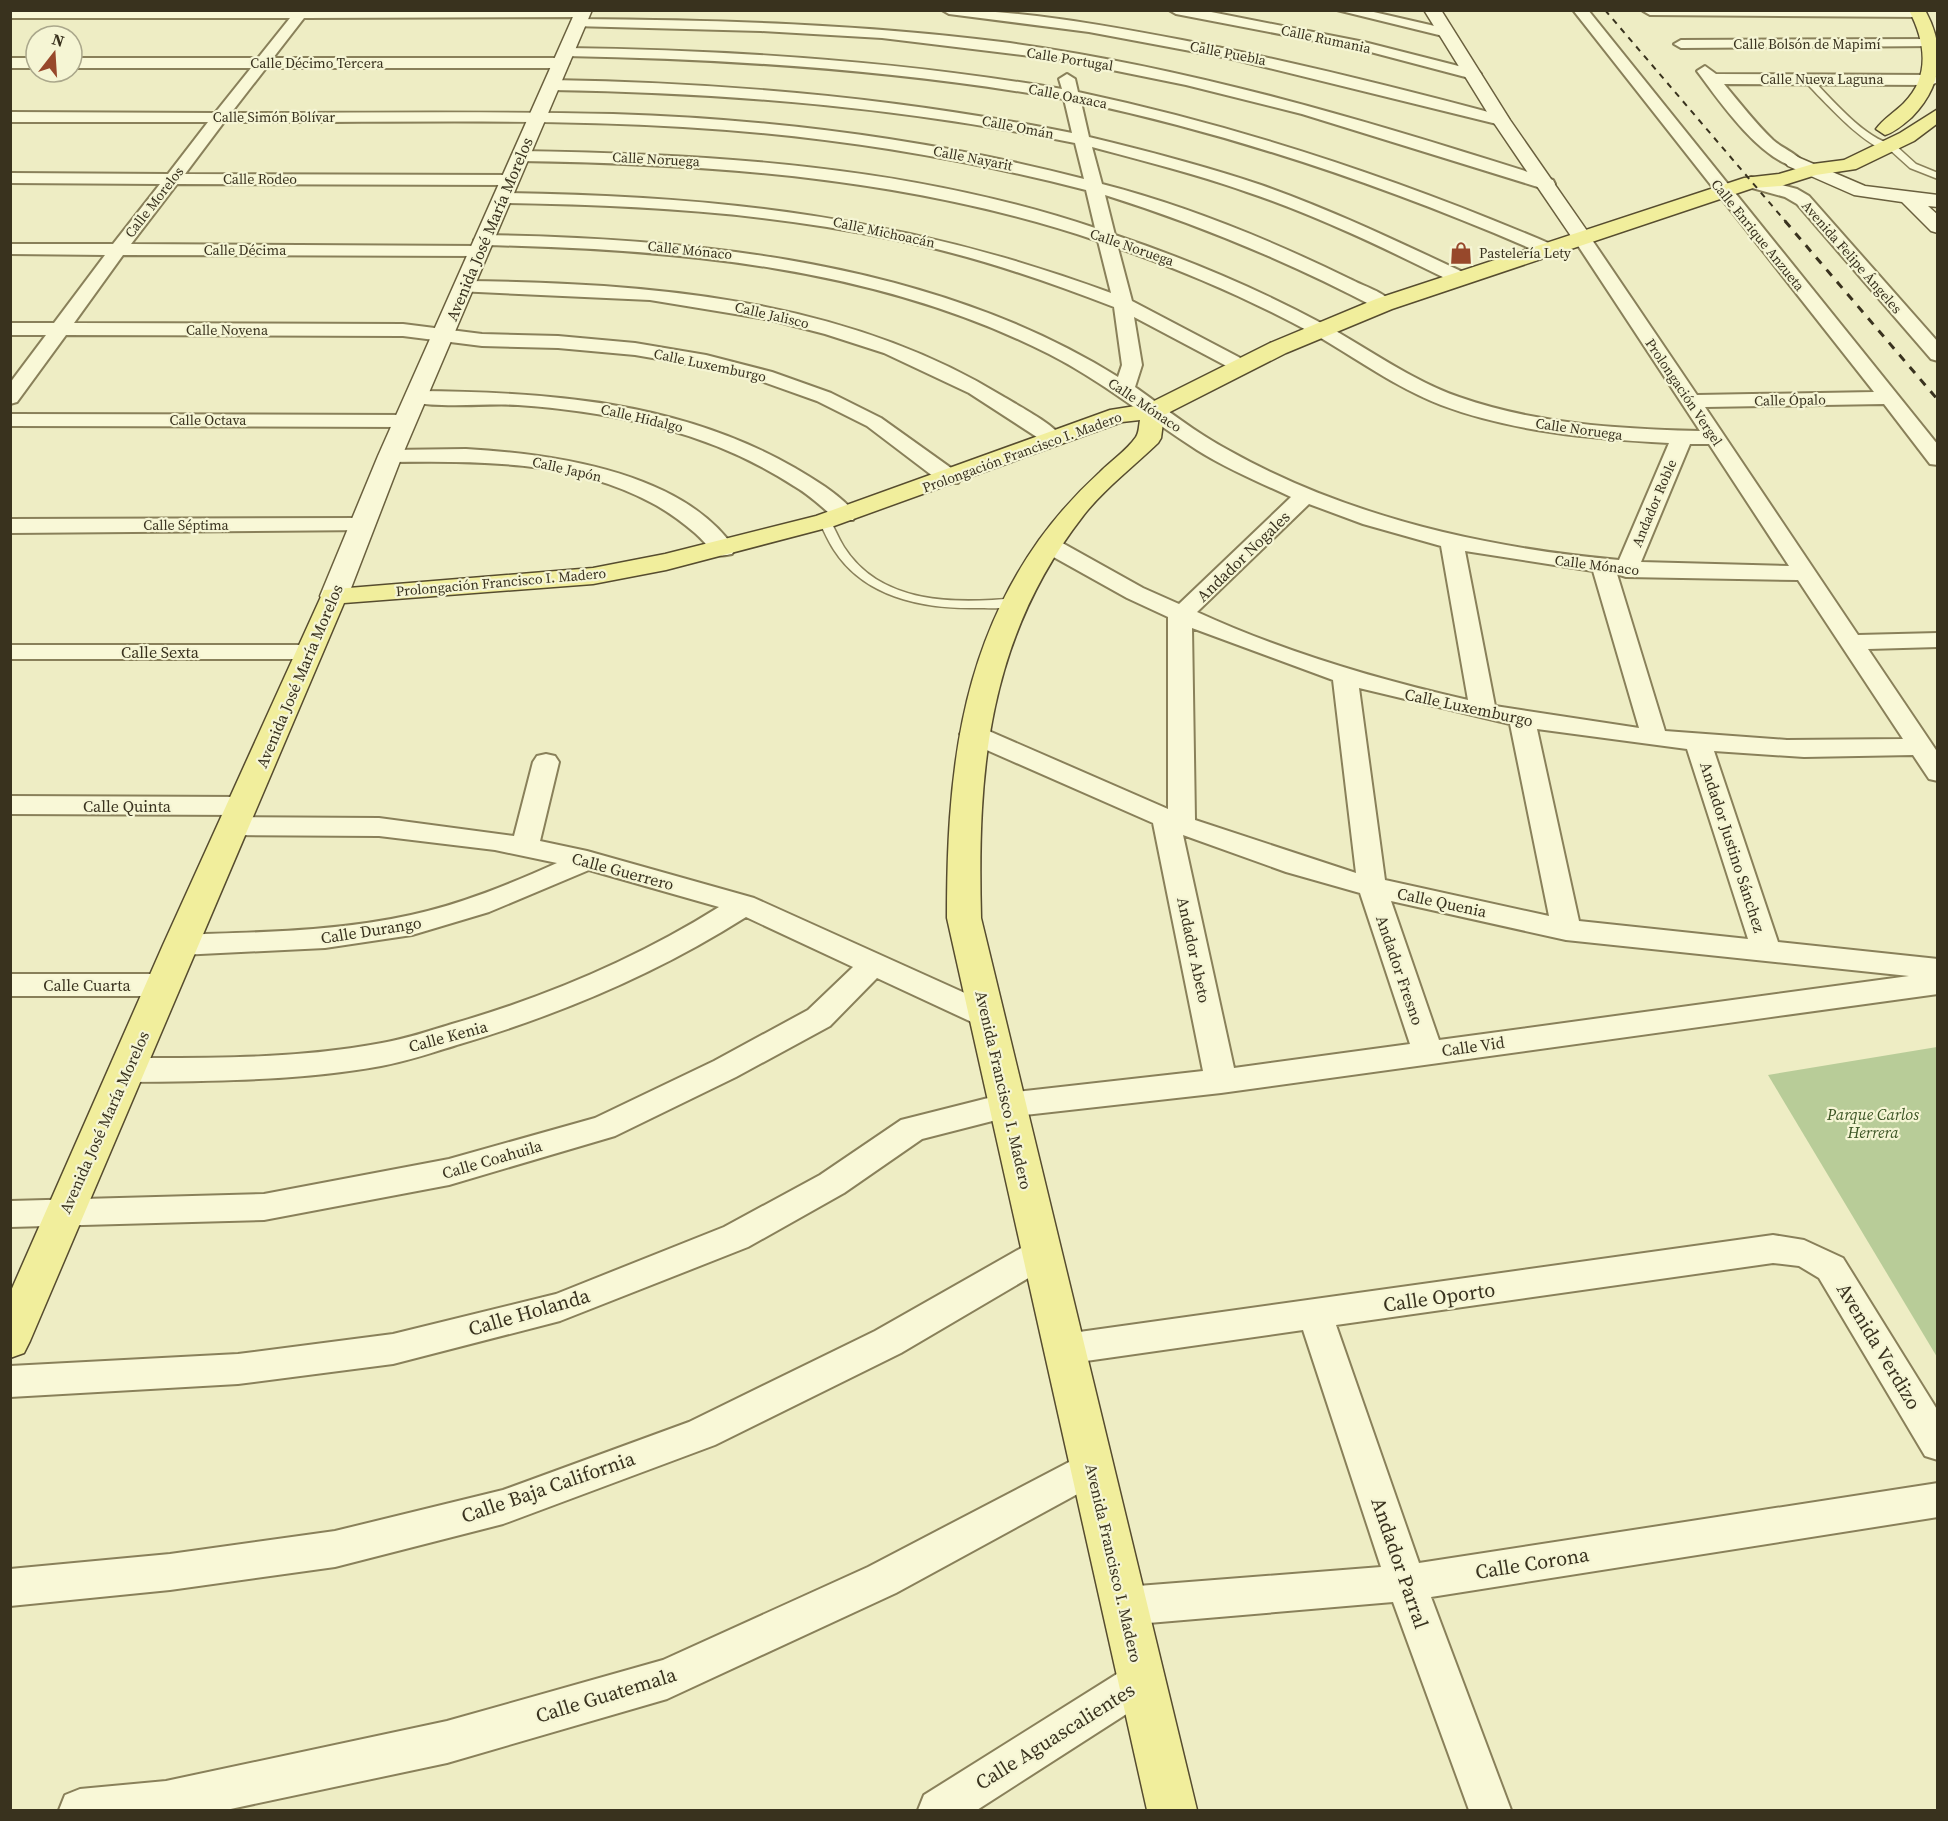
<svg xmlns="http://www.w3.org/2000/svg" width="1948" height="1821" font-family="'Source Serif 4',serif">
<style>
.green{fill:#b8cc98}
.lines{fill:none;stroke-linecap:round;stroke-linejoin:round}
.lane-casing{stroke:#89805a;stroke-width:3}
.street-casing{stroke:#89805a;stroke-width:4}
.secondary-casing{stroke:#6a603e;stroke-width:3}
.primary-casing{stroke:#564c2f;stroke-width:3}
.lane{fill:#f9f8d7;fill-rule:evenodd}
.street{fill:#f9f8d7;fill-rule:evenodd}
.secondary{fill:#f9f8d7;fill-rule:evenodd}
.primary{fill:#f1ee9c;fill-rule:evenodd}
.rail-far1{stroke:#39321e;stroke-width:2;stroke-dasharray:6 6;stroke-linecap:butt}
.rail{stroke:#39321e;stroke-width:3;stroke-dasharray:8 8;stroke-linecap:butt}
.labels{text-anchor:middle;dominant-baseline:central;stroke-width:4.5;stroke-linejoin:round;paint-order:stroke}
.far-street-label{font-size:14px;fill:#39321e;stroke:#f5f5d4}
.far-poi-label{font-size:14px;fill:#39321e;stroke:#f5f5d4;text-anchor:start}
.street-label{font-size:16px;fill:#39321e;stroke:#f5f5d4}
.park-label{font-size:16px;font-style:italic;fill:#3c5525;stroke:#f5f5d4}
.near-street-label{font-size:20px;fill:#39321e;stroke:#f5f5d4}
</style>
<rect width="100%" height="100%" fill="#eeedc4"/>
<path class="green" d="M1937,1047H1938L1937,1357L1768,1075Z"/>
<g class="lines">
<g class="lane-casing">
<path id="lane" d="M1803,76H1809C1829,96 1867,142 1894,144L1916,164L1938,173V179L1910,168L1890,150C1868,152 1820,96 1803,80Z
M825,517L829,519C835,528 838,538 844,547C881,605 956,604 1016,598L1022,602C1013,610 990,608 977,608C924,609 865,598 834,550C828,541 824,531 819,521Z"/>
</g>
<g class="street-casing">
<path id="street" d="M10,10H587V16L582,17L304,18L273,58H561L569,63L561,68H266L231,113C358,113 486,111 613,114C771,119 930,139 1084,179L1075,143C900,107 730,93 552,90L544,85L552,80C728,83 900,98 1072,133L1064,99C899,70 733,59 566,56L559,52L566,48C733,50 897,61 1062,89L1059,79L1067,74L1075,79L1078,92C1242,127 1399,179 1553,245L1556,249L1553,253H1541C1391,188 1240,136 1081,102L1089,137C1147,151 1205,166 1261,185C1332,210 1399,242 1467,274L1469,278L1467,282H1453C1386,249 1318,216 1247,192C1196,174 1144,161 1092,147L1102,184C1188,206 1270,240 1350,279C1363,286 1385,292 1393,304L1384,310L1377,308C1289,262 1200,225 1105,195L1115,235C1187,259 1256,288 1323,324C1368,348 1410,380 1459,397C1536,424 1619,429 1700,431L1573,238L1582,233L1588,234L1697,395L1874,392L1573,10H1588L1938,445V465L1930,464L1884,404L1705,407L1858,635L1938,633V647L1868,649L1938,753V781L1929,779L1913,755L1804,757L1714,751L1778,942L1938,959V994L1221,1093L1008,1117L922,1139L844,1193L748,1247L560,1321L393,1364L238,1384L10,1397V1366L238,1354L393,1334L556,1294L724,1227L820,1175L901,1120L1008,1093L1203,1071L1153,823L964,740L960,734L964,728L973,726L982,728L1168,809V617L1127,598L1041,550L1038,545L1041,540H1057L1143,588L1179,604L1291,497C1259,482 1227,469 1197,450C1147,418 1102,381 1049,354C875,266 674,249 483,245L474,240L483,235C694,238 935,262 1118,377L1122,365L1114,307C1042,279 968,254 892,239C764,212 634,205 503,203L494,198L503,193C721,196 906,217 1111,293L1098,241C912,178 715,164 520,161L512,156L520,151C713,154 911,166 1095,228L1086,190C954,156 819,135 683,127C531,118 377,123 224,122L185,174L510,175L518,180L510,185L177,184L131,244L479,246L488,251L479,256L123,255L74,323L403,324L482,334L558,336L635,343L706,355L772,372L831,393L881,418L958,473L961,478L958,483H942L867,426L817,401L758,380L705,367L635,355L558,348L482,346L403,336L66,335L17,402L10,404V383L46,335H10V323H54L105,255L10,254V244H113L160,184L10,183V173L168,174L208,122H10V112L215,113L251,68H72V58H258L290,18H10ZM1118,248C1185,271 1251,300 1314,334C1356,358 1395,387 1441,405C1513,432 1593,439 1669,443L1619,560C1485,548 1348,517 1230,451C1196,433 1166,409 1135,387L1142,365L1134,317L1234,370H1248L1251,366L1248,362L1132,301ZM1690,444H1709L1789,566L1641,562ZM1309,504L1363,524L1441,546L1468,700C1375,679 1284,652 1197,612ZM1465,551L1593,571L1639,728L1495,706ZM1617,574L1626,577L1798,580L1903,739L1787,740L1665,731ZM1192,628L1333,680L1356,873L1195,820ZM1359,688L1510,724L1549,916L1385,880ZM1537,729L1687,749L1748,939L1579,921ZM1183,835L1286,872L1360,893L1410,1044L1234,1068ZM1391,901L1566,940L1909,976L1439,1040Z
M942,10C1023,10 1103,25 1182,40C1291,61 1399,88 1507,117L1509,120L1501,125L1228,58L1089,32L949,14Z
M1169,10H1201L1364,42L1478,71L1481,74L1473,79L1363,50L1176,14Z
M1337,10H1365L1452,30L1454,33L1447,37Z
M1924,10V16L1919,17L1650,15L1643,11Z
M578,19C720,20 861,24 1002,42C1190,67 1373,122 1553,180L1555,184L1553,188H1541L1302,114L1186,85L1063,60L882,38L761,31L573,26L571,23Z
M1933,39L1938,40V46L1681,48L1674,44L1681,40Z
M10,58H36V68H10Z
M1705,66L1716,74L1931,75L1936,77L1938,82L1931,85L1724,84C1740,103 1755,123 1773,140C1782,148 1796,153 1803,162L1795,167C1759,158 1719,101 1697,71Z
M1751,177L1797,189L1809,196L1938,342V361L1931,359L1797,204L1785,197L1745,186L1743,182Z
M464,281C648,283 844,298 1004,397C1021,407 1053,424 1064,439L1060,443H1046L969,393L884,353L825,334L771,320L650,300L457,291L455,287L457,283Z
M416,391C547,392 679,401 795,468C815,480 843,496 856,515L853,520H837C823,508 810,495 794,486C711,432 616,412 518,405C485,403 439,409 409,401L406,397L409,393Z
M10,414L405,415L412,417L415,421L412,425L405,427L10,426Z
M466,449C552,454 682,471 735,549L732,554C726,555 720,557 715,553C708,547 702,539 695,533C682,522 666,510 650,502C571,460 477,461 390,462L382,461L379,456L382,451L390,450Z
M362,518L370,520L373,525L370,530L10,533V519Z
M10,645H309L318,647L321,652L318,657L309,659H10Z
M546,754L555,756L559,762L540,841L587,851L754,898L998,1008L1002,1016L998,1024L987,1027L976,1024L877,978L830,1026L736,1077L615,1136L449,1185L264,1220L10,1227V1201L264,1194L449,1159L595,1118L714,1061L808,1010L853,967L746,917C656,974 561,1014 460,1044C434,1052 408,1061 381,1066C298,1081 212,1081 127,1082L116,1078L111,1070L116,1062L127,1058C212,1058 298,1059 382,1043C406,1039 429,1031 452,1024C546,997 636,959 719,907L589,870L489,912L412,935L325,948L180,955L170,952L165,945L170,938L180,935C257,932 335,932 411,915C462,904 510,884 557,863L495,850L379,836L234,835L224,832L220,826L224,820L234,817L379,818L514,836L533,762L537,756Z
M10,796L243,797L252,800L256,806L252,812L243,815L10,814Z
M10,974H164L174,978L179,985L174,992L164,996H10Z
M1773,1235L1804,1240L1843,1258L1938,1411V1460L1925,1456L1819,1278L1799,1266L1773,1263L1336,1325L1419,1563L1938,1483V1517L1431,1597L1511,1810H1469L1393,1602L1125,1625L1111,1619L1105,1606L1111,1593L1125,1587L1381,1567L1303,1330L1065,1364L1052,1360L1047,1349L1052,1338L1065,1334Z
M1042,1239L1054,1243L1059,1253L1054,1263L901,1353L715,1445L503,1524L335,1567L170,1590L10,1606V1569L170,1554L335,1531L503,1490L689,1422L875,1331L1030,1243Z
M1092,1450L1105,1455L1111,1467L1105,1479L896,1593L667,1699L447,1763L226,1810H59L65,1795L80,1789L166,1781L447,1721L663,1660L868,1567Z
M1142,1661L1156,1667L1162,1681L1156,1695L977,1810H918L924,1795L1128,1667Z"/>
</g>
<g class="secondary-casing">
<path id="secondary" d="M576,10H592L402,456L348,596L344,602L334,604L324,602L320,596L378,456Z
M1424,10H1441L1510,120L1592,238L1589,242H1575L1492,120Z
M1795,156L1865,186L1938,195V207L1928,206L1938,215V233L1931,231L1902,202L1854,195L1788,166L1785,162L1788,158Z"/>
</g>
<g class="primary-casing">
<path id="primary" d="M1909,10H1925C1946,49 1943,85 1912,117C1904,124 1895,132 1885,135L1876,129C1883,119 1895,112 1904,103C1931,76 1925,41 1909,10Z
M1938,109V123L1914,141L1856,169L1816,175L1781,186L1753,188L1392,309L1286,353L1164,415L1161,438L1158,443C1133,467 1103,490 1083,516C988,638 977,770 981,918L1197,1810H1147L947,918C947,782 958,654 1039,540C1058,514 1077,493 1100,472C1111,461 1127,450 1136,437C1139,433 1139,425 1140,420L1122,422L834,526L666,570L593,584L344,603L30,1341L24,1353L10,1358V1293L163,945L324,590L593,568L665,554L816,516L1110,410L1148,404L1270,343L1376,299L1744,178L1779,174L1813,164L1844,160L1900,133Z"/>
</g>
<use href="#lane" class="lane"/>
<use href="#street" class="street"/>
<use href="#secondary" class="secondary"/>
<use href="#primary" class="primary"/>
<path class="rail-far1" d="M1605,10L1786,222"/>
<path class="rail" d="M1785,221L1938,400"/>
</g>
<defs>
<g id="shop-bare" transform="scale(1.8)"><path d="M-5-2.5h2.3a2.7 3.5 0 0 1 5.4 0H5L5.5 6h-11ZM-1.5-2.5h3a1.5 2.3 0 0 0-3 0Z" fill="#97482b" stroke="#f5f5d4" stroke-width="2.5" paint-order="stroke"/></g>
</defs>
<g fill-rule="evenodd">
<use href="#shop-bare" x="1461" y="253"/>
</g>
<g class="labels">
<g class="far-street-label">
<text transform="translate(1326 39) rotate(12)">Calle Rumania</text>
<text x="1807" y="44">Calle Bolsón de Mapimí</text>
<text transform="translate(1228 53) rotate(11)">Calle Puebla</text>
<text transform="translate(1070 59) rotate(9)">Calle Portugal</text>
<text x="317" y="63">Calle Décimo Tercera</text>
<text x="1822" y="79">Calle Nueva Laguna</text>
<text transform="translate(1068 96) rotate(11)">Calle Oaxaca</text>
<text x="274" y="117">Calle Simón Bolívar</text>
<text transform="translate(1018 127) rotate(11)">Calle Omán</text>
<text transform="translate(973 158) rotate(11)">Calle Nayarit</text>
<text transform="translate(656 159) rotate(3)">Calle Noruega</text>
<text x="260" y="179">Calle Rodeo</text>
<text transform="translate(154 202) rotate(-52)">Calle Morelos</text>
<text transform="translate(884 232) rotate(12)">Calle Michoacán</text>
<text transform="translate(1758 235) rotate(51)">Calle Enrique Anzueta</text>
<text transform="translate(1132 247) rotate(19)">Calle Noruega</text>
<text x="245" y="250">Calle Décima</text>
<text transform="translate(690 250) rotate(6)">Calle Mónaco</text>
<text transform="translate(1852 257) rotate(49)">Avenida Felipe Ángeles</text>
<text transform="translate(772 315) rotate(13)">Calle Jalisco</text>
<text x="227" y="330">Calle Novena</text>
<text transform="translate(710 365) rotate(12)">Calle Luxemburgo</text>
<text transform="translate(1684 392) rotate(56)">Prolongación Vergel</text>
<text transform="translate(1790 400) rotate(-1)">Calle Ópalo</text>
<text transform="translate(1145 405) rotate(34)">Calle Mónaco</text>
<text transform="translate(642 418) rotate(13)">Calle Hidalgo</text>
<text x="208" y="420">Calle Octava</text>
<text transform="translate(1579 429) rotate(8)">Calle Noruega</text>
<text transform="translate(1022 452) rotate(-20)">Prolongación Francisco I. Madero</text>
<text transform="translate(567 469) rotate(13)">Calle Japón</text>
<text transform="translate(1654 503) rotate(-67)">Andador Roble</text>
<text x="186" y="525">Calle Séptima</text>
<text transform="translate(1597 565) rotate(7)">Calle Mónaco</text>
<text transform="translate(501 582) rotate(-5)">Prolongación Francisco I. Madero</text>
</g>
<g class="far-poi-label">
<text x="1479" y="253">Pastelería Lety</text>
</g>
<g class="street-label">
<text transform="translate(489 229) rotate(-67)">Avenida José María Morelos</text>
<text transform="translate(1243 556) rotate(-44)">Andador Nogales</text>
<text x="160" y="652">Calle Sexta</text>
<text transform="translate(299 676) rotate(-67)">Avenida José María Morelos</text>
<text transform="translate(1469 707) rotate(12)">Calle Luxemburgo</text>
<text x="127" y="806">Calle Quinta</text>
<text transform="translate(1733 847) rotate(72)">Andador Justino Sánchez</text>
<text transform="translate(623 871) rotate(15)">Calle Guerrero</text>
<text transform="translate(1442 902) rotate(12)">Calle Quenia</text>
<text transform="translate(371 930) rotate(-9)">Calle Durango</text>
<text transform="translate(1194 950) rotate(78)">Andador Abeto</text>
<text transform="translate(1400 970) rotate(71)">Andador Fresno</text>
<text x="87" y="985">Calle Cuarta</text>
<text transform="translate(448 1036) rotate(-15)">Calle Kenia</text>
<text transform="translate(1473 1046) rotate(-8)">Calle Vid</text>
<text transform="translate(1004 1090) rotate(77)">Avenida Francisco I. Madero</text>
<text transform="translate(104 1122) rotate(-66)">Avenida José María Morelos</text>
<text transform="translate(492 1159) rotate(-16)">Calle Coahuila</text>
<text transform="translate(1114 1563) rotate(77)">Avenida Francisco I. Madero</text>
</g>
<g class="park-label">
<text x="1873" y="1114">Parque Carlos<tspan x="1873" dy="18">Herrera</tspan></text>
</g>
<g class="near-street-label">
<text transform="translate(1439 1297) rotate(-8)">Calle Oporto</text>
<text transform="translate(529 1312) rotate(-16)">Calle Holanda</text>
<text transform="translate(1879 1346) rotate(59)">Avenida Verdizo</text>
<text transform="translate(548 1487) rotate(-19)">Calle Baja California</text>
<text transform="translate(1400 1563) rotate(71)">Andador Parral</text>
<text transform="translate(1532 1563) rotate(-9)">Calle Corona</text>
<text transform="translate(606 1695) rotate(-17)">Calle Guatemala</text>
<text transform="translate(1055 1736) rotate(-32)">Calle Aguascalientes</text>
</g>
</g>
<rect width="1948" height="1821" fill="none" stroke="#39321e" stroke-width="24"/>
<g transform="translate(54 54) rotate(17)"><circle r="28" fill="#f5f5d4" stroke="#aaa78b" stroke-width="1.5"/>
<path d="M0-4.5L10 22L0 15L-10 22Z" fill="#97482b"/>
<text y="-9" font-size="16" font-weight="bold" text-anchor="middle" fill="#39321e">N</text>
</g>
</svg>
